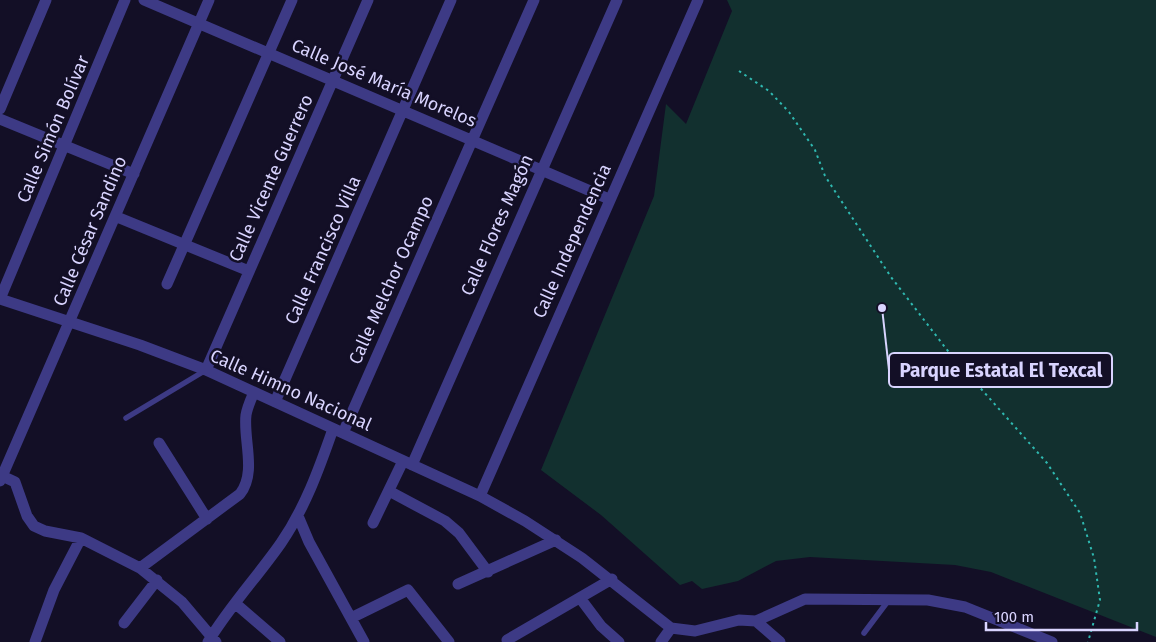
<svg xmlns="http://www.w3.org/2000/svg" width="1156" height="642" font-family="'Fira Sans',sans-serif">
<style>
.green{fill:#12302f}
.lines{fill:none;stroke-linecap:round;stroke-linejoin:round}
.path{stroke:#2fb8b0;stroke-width:2;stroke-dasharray:2.5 4;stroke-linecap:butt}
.service{stroke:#3d3a85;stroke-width:5.5}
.minor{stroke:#3d3a85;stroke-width:11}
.labels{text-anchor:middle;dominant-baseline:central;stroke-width:5;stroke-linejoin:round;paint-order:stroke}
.street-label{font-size:18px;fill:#d9d4ff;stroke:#130f26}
.leader{fill:none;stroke:#d9d4ff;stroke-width:2}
.callout-dot{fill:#d9d4ff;stroke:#130f26;stroke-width:2}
.callout{fill:#130f26;stroke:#d9d4ff;stroke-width:2}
.callout-label{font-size:19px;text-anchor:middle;font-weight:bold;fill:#d9d4ff}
</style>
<rect width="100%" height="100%" fill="#130f26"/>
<path class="green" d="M727,0H1156V637L991,572L955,565L810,557L776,561L738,581L702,589L692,581L680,585L601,515L541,470L654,196L666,104L686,124L732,11Z"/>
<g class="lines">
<path class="path" d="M739,71L769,91L789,112L815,150L825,176L891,277L951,355L1047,463L1080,513L1094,558L1100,600L1088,642"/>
<path class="service" d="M126,418L206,370
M864,633L888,601"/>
<path class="minor" d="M144,0L609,199
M0,109L46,0
M0,119L134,174
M117,217L249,271
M167,284L292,0
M0,299L140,345L206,370L480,496L525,521L582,558L671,628L695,631L739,620L756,621L780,642
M0,299L125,0
M206,370L368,0
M275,402L451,0
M343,433L534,0
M159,443L207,519
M412,465L617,0
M0,475L15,482L27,516L34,526L45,531L81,538L140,568L182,602L216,642
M0,481L209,0
M389,491L445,521L459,533L488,572
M480,496L698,0
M298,516L309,542L364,642
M373,523L403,461
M140,568L240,494C257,472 243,440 246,415C247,408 251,399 254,392
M458,584L556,540
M580,598L601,626L619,642
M236,604L280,642
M351,618L408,590L449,642
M756,621L805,599L928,600L965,607L1052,642
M124,623L157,580
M507,640L612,579
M35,642L54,590L81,538
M208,642C229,607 258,576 281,543C305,508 319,469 333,429
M661,642L671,628"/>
</g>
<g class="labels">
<g class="street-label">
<text transform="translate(384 83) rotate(23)">Calle José María Morelos</text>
<text transform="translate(53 129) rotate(-67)">Calle Simón Bolívar</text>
<text transform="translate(271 178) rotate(-66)">Calle Vicente Guerrero</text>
<text transform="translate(497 225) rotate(-66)">Calle Flores Magón</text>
<text transform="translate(90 231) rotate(-67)">Calle César Sandino</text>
<text transform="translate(572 241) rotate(-66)">Calle Independencia</text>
<text transform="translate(323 250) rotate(-66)">Calle Francisco Villa</text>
<text transform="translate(391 280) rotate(-66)">Calle Melchor Ocampo</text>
<text transform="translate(291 390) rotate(24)">Calle Himno Nacional</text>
</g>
</g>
<path class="leader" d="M882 308L889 370"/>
<circle class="callout-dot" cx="882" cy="308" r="5"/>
<rect class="callout" x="889" y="353" width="223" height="34" rx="5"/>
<g class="callout-label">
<text x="1001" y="377">Parque Estatal El Texcal</text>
</g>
<path d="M986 622v8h151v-8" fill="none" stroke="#d9d4ff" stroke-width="2.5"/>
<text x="994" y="622" font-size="15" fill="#d9d4ff" stroke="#130f26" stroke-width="4" paint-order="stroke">100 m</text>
</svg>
